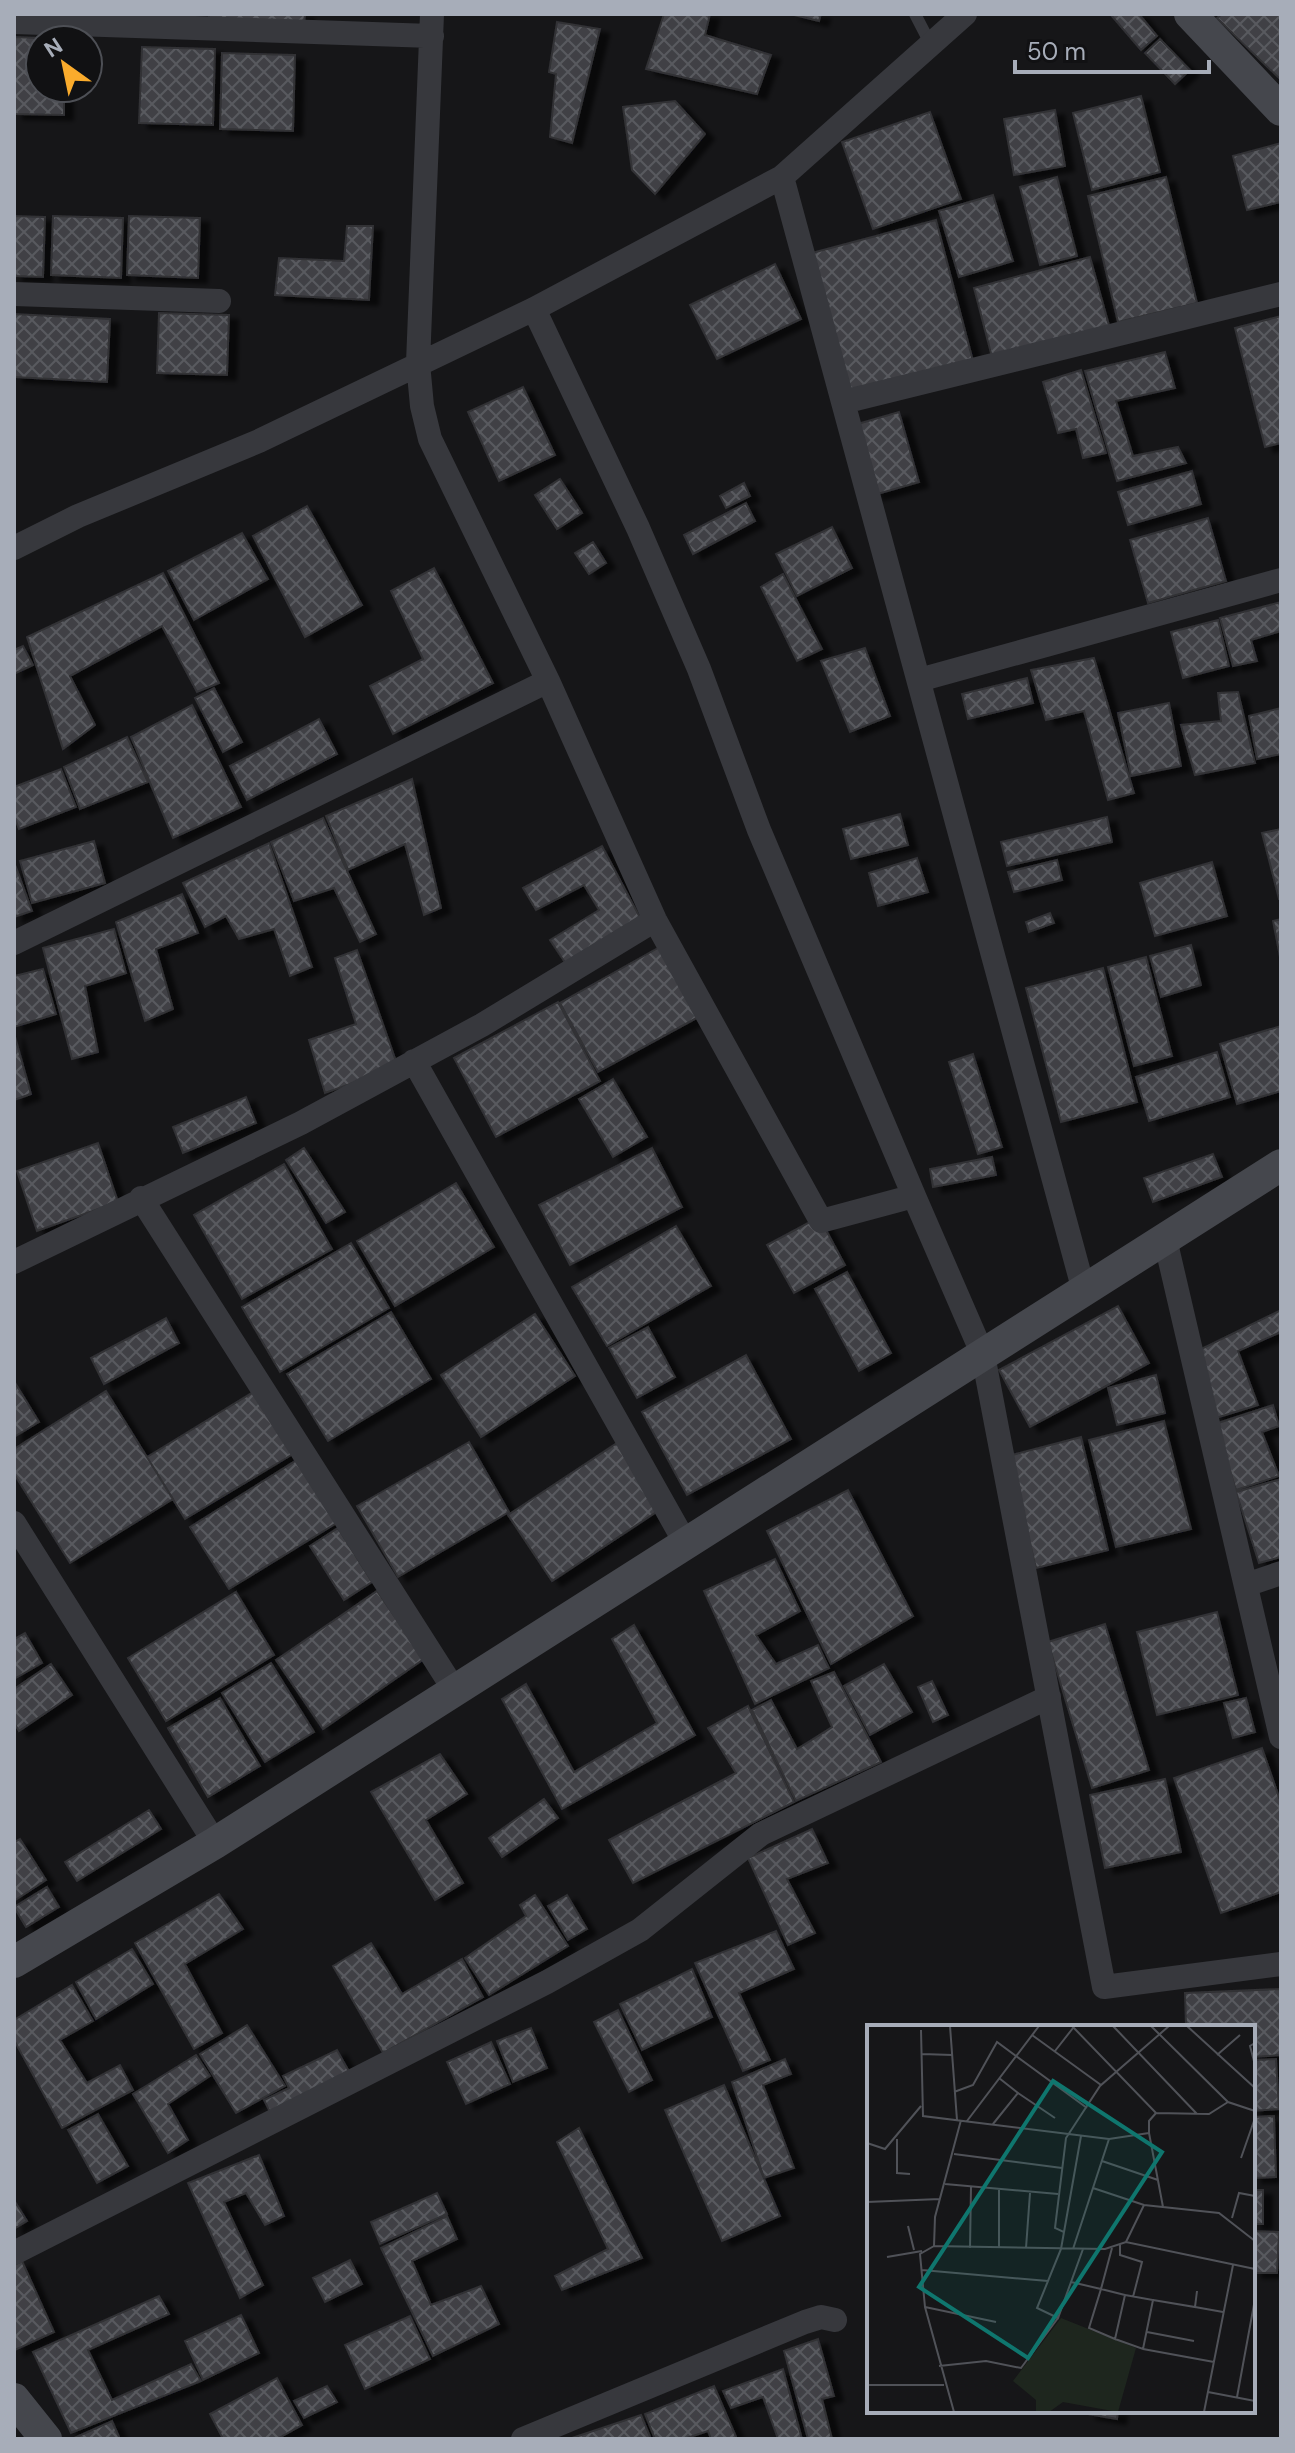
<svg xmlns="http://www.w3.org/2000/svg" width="1295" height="2453" font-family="'DM Sans',sans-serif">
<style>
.building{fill:url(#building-cross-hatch);stroke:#303034;stroke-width:2;filter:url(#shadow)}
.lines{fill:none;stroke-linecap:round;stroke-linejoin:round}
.lane{stroke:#37383d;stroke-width:12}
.street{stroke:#37383d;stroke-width:24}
.secondary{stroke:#45474d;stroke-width:32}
.inset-road{fill:none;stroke:#505258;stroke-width:2}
.view{fill:#0f766e;fill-opacity:0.15;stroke:#0f766e;stroke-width:4}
.inset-edge{fill:none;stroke:#a7adb9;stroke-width:4}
</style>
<defs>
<pattern id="building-cross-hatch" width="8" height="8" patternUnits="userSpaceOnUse" patternTransform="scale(2)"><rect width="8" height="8" fill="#404145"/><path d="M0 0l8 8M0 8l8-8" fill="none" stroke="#595a5e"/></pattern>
<filter id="shadow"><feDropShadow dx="9" dy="5" stdDeviation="2" flood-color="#0009"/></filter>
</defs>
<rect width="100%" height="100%" fill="#161618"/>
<path class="building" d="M209,14H305L304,25L209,20Z
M664,14H710L705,35L771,55L757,94L646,69Z
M790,14H821L819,21Z
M1110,14H1139L1157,36L1141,50Z
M1222,14H1281V80L1217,18Z
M557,22L600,29L572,143L550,137L556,74L549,72Z
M14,37L66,39L40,40V88H64V115L14,114Z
M1160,39L1190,70L1175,84L1145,53Z
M142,47L215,49L213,125L139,123Z
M222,53L295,55L293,131L220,129Z
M1141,96L1160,172L1092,190L1073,113Z
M675,101L705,134L655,194L632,170L623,107Z
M1055,110L1065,166L1014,175L1004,119Z
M930,112L961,199L873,229L842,142Z
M1281,143V202L1247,210L1233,156Z
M1057,177L1077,256L1040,265L1020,187Z
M1166,177L1197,303L1118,322L1088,196Z
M993,195L1013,261L959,277L939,211Z
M14,216L45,217L43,277L14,276Z
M53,216L123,218L121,278L51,275Z
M129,216L200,218L198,278L127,275Z
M936,220L973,361L846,395L808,254Z
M347,226H373L369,300L275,295L279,258L344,261Z
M1090,257L1110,329L993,361L974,288Z
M775,264L801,319L717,359L690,305Z
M159,313L229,315L227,375L157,373Z
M14,314L110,319L107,382L14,377Z
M1281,316V443L1265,447L1235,328Z
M1165,352L1175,388L1116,401L1133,456L1178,447L1186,463L1117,481L1085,371Z
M1081,370L1106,453L1083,458L1076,429L1058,433L1043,382Z
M523,387L555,455L499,481L468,412Z
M899,412L919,482L874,495L854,425Z
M1192,471L1201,504L1128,525L1118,492Z
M560,479L582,513L557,529L535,495Z
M744,483L750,496L726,508L720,496Z
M746,503L755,521L693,554L684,535Z
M307,506L362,605L305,637L253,536Z
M1208,518L1226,581L1148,603L1130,540Z
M832,527L852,568L797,596L776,554Z
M242,533L268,579L194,620L168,571Z
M593,542L606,563L589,574L575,553Z
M434,568L493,683L393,734L370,686L423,659L391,591Z
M163,573L219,683L197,692L162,626L70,676L95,725L63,749L27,637Z
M783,574L822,649L797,661L761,587Z
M1281,602V631L1251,640L1257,661L1233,666L1220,618Z
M1218,620L1229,666L1183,678L1171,632Z
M23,646L33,665L14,674V650Z
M865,648L890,716L850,732L821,661Z
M1094,658L1134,793L1108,800L1084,711L1046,720L1031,670Z
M1027,678L1033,703L968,719L962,694Z
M214,688L242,742L223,752L195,698Z
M1238,692L1255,763L1195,775L1181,725L1221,721L1218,693Z
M1169,703L1181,766L1131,776L1118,713Z
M192,705L241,807L173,838L131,737Z
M1281,708V754L1257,759L1249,716Z
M319,719L337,754L247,800L230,766Z
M127,737L148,782L80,809L64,767Z
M61,769L76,807L19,829L14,816V787Z
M412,779L441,908L424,915L405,844L348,870L326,816Z
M900,814L908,845L851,859L843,829Z
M1107,817L1112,842L1007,866L1001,842Z
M323,818L376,934L360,942L334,888L294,901L271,842Z
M1281,829V899H1279L1262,833Z
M94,841L105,883L32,903L20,861Z
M269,843L312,967L290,976L274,929L239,939L226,916L205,927L183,883Z
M602,846L644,925L568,967L550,940L599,910L584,885L536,910L523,888Z
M917,858L928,892L878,906L869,873Z
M1057,860L1062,880L1014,892L1008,872Z
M1212,862L1227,916L1155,936L1140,883Z
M16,867L32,911L14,917V868Z
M182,894L198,933L156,949L173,1009L145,1021L116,922Z
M1050,913L1054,923L1029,932L1026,922Z
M1281,919V962L1273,921Z
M114,929L126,973L85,986L98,1052L72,1059L43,948Z
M665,944L704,1014L598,1072L560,1003Z
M1191,945L1201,985L1161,997L1150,956Z
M357,950L398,1067L325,1093L309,1040L356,1024L335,958Z
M1146,957L1172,1056L1134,1066L1108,967Z
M1103,968L1137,1102L1061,1122L1026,988Z
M43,969L56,1014L14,1027V976Z
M558,1002L600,1081L496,1137L454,1058Z
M1281,1026V1091L1237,1104L1220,1044Z
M14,1033L31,1094L14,1100Z
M1217,1052L1230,1097L1149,1121L1136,1077Z
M973,1054L1002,1147L978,1154L949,1062Z
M613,1079L647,1137L613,1157L579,1099Z
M246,1097L256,1123L183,1153L173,1127Z
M98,1143L118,1202L37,1231L17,1171Z
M304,1148L345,1212L326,1223L286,1160Z
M652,1148L682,1207L570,1265L539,1205Z
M1213,1154L1222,1177L1153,1202L1144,1178Z
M992,1157L996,1175L933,1187L930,1169Z
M284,1164L332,1249L242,1299L194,1215Z
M456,1183L494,1247L395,1306L357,1241Z
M819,1217L845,1265L794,1293L767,1245Z
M676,1226L711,1286L607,1346L572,1287Z
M351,1243L389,1308L280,1372L242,1307Z
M847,1272L891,1353L859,1371L815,1289Z
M1118,1306L1149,1363L1030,1427L999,1370Z
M1281,1310V1332L1238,1351L1258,1405L1216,1418L1197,1351Z
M391,1312L431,1379L328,1441L287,1374Z
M535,1314L575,1376L481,1437L441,1375Z
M166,1318L179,1343L104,1384L91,1358Z
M648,1327L675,1377L637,1398L609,1348Z
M746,1355L791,1439L687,1495L642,1412Z
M1156,1375L1165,1413L1117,1425L1108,1388Z
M14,1381L39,1422L14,1437Z
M106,1391L173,1499L70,1563L14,1474V1449Z
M255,1391L293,1454L185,1519L147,1457Z
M1273,1405L1279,1426L1262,1432L1279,1476L1236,1490L1215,1424Z
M1164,1421L1191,1529L1116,1547L1089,1440Z
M1081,1437L1108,1550L1036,1568L1008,1456Z
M469,1442L509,1512L398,1577L357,1506Z
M617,1443L661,1509L552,1581L508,1515Z
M300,1458L340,1521L229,1589L190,1527Z
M1281,1479V1557L1259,1563L1236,1492Z
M848,1490L913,1616L831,1664L767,1531Z
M338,1528L372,1582L344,1600L310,1546Z
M775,1559L800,1611L756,1635L776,1664L818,1645L829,1668L755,1704L704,1591Z
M377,1591L424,1659L323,1729L276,1660Z
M236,1592L274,1655L166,1721L128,1658Z
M1217,1612L1238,1695L1157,1715L1137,1632Z
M1105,1624L1149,1770L1092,1788L1048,1642Z
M634,1625L695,1735L562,1809L502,1699L526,1684L574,1772L657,1723L612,1639Z
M25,1633L42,1663L14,1679V1639Z
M271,1663L314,1732L265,1762L222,1693Z
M51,1664L72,1695L19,1731L14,1723V1689Z
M884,1664L912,1712L870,1735L844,1686Z
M834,1672L881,1762L796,1801L752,1710L771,1700L797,1749L832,1727L811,1681Z
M932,1681L948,1715L933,1722L918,1687Z
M220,1698L260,1766L208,1797L168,1728Z
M1246,1698L1255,1732L1233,1738L1224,1703Z
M748,1706L794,1802L633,1883L609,1840L736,1773L708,1728Z
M1262,1748L1281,1803V1892L1221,1913L1174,1778Z
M440,1754L467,1794L426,1820L463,1883L435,1900L371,1792Z
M1165,1779L1181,1852L1105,1868L1090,1795Z
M544,1799L558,1818L502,1857L489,1838Z
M149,1810L161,1829L77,1881L65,1862Z
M812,1829L828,1863L787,1879L815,1933L788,1945L748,1858Z
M20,1839L46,1880L14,1901V1842Z
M47,1887L59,1907L26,1927L14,1907Z
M219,1894L243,1929L185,1964L222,2033L194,2049L135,1943Z
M535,1895L568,1946L489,1995L465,1958L526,1916L520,1905Z
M567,1895L587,1929L568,1940L548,1906Z
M776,1931L794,1969L739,1993L770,2060L743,2071L695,1963Z
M371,1943L402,1994L462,1959L483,1997L383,2053L333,1966Z
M132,1949L153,1984L96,2019L76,1982Z
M692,1969L712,2017L642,2050L620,2004Z
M72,1985L93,2021L60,2040L87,2083L120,2065L133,2090L62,2128L14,2040V2020Z
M1281,1989V2055L1253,2057V2027H1186L1185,1993Z
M618,2010L652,2080L629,2092L594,2022Z
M247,2025L285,2086L236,2113L200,2054Z
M531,2028L547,2068L513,2082L497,2041Z
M491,2042L510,2084L466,2104L447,2062Z
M337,2050L351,2075L271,2114L264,2100L289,2088L283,2076Z
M196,2055L210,2076L168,2104L188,2140L168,2153L133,2094Z
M785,2059L791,2074L763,2085L794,2168L764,2178L732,2082Z
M1276,2059L1279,2109L1253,2111V2060Z
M724,2085L780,2216L722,2241L665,2110Z
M98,2114L128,2166L97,2183L68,2130Z
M1274,2116L1276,2177L1253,2178V2117Z
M579,2128L642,2258L562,2290L555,2276L608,2249L557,2142Z
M259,2155L284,2216L265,2225L246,2193L224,2202L263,2285L240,2298L188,2183Z
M1253,2190H1263V2224H1253Z
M437,2193L447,2214L380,2244L371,2222Z
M14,2200L27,2221L14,2229Z
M447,2216L457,2239L412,2261L431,2305L481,2286L499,2324L433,2356L381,2248Z
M1253,2231L1279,2232L1277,2273H1253Z
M350,2260L362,2284L325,2302L313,2278Z
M22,2261L54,2332L15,2350L14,2265Z
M159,2296L169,2314L88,2350L112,2400L191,2364L201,2381L71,2433L33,2352Z
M241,2315L259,2353L203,2380L185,2341Z
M410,2316L430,2359L365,2389L345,2345Z
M818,2339L834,2396L822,2399L832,2439H808L784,2351Z
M783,2369L802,2439H778L763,2397L731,2408L723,2391Z
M277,2378L302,2425L277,2439H223L210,2414Z
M327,2386L337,2402L304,2418L294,2401Z
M714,2386L737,2439H711L708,2431L684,2439H655L645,2414Z
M1087,2411H1118L1117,2419L1087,2414Z
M641,2415L651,2439L572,2438Z
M112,2421L120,2439H72Z"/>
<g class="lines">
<path class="lane" d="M915,14L931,45"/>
<path class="street" d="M432,14L418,363L422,406L430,439L548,681L655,920L821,1221L914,1196L983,1355L1104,1987L1281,1964
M14,22L432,36
M782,177L1084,1291
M14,294L219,301
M534,309L638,528L699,669L759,830L914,1196
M843,402L1281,294
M14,548L78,516L259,441L534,309L782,177L965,14
M919,680L1281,580
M14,943L548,681
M414,1061L686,1544
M141,1198L455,1691
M1165,1239L1281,1737
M14,1262L301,1123L482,1025L655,920
M14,1523L215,1843
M1246,1585L1281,1573
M14,2253L547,1982L640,1930L761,1834L1049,1697
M523,2439L805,2322L821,2317L835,2320"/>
<path class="secondary" d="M1190,14L1281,110
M14,1962L215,1843L1281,1165
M14,2399L46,2439"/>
</g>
<g transform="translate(867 2025)">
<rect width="388" height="388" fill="#161618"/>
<path d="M194,293L269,323L251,387L196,377L182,387H169V375L146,356Z" fill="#1e261e"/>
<path class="inset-road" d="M83,1L90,95M205,1L289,88L342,89L361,77M246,1L330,89M284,1L361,77L388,86M320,1L388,63M54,5L56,91L242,114L282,108M165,10L234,60M388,18L383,21L388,40M188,26L206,3M55,29L85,30M350,30L373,10M87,67L106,60L130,17L220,83M151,68L188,93M289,88L282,96V108L296,182M94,95L68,192L67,221L238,224L259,217L388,244M100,96L172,1M126,99L151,68L132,53M156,103L169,81M30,114V148L43,149M0,118L18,124L54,81M87,129L195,143M374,133L388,93M235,136L291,155M78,159L191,169M226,163L277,180L352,188L388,216M0,177L73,174M365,193L372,168L388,171M41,201L47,225M197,207L214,111M259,217L277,180M253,220V230L275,237L266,272M67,221L53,229L58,282L87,387M132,222V165M103,223L104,162M159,223L163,168M206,224L242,114M216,224L191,293L170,283L194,224L197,207L188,203L199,113L233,61L302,1M20,232L55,226M55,245L181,256M204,257L234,264L245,223M234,264L258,270L248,314L222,303ZM286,275L328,282L330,266M58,282L129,297M328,282L356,287M280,307L327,316M248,314L276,324L286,275L258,270M276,324L347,337M72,341L119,336L154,343L191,293M0,360H77M341,367L388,376M370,372L388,274M337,387L366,240"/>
<path class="view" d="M186,56L295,127L161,333L52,262Z"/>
<rect width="388" height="388" class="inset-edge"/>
</g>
<rect width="1295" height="2453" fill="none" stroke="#a7adb9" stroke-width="32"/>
<g transform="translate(64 64) rotate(327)"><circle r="38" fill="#111113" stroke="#4d4f55" stroke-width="2"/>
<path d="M0-6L14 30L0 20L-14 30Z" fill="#faab2c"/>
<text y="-12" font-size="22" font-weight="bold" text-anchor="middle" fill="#a7adb9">N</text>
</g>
<path d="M1015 60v12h194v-12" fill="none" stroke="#a7adb9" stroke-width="4"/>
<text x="1027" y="60" font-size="24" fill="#a7adb9" stroke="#111113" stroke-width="6" paint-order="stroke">50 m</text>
</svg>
